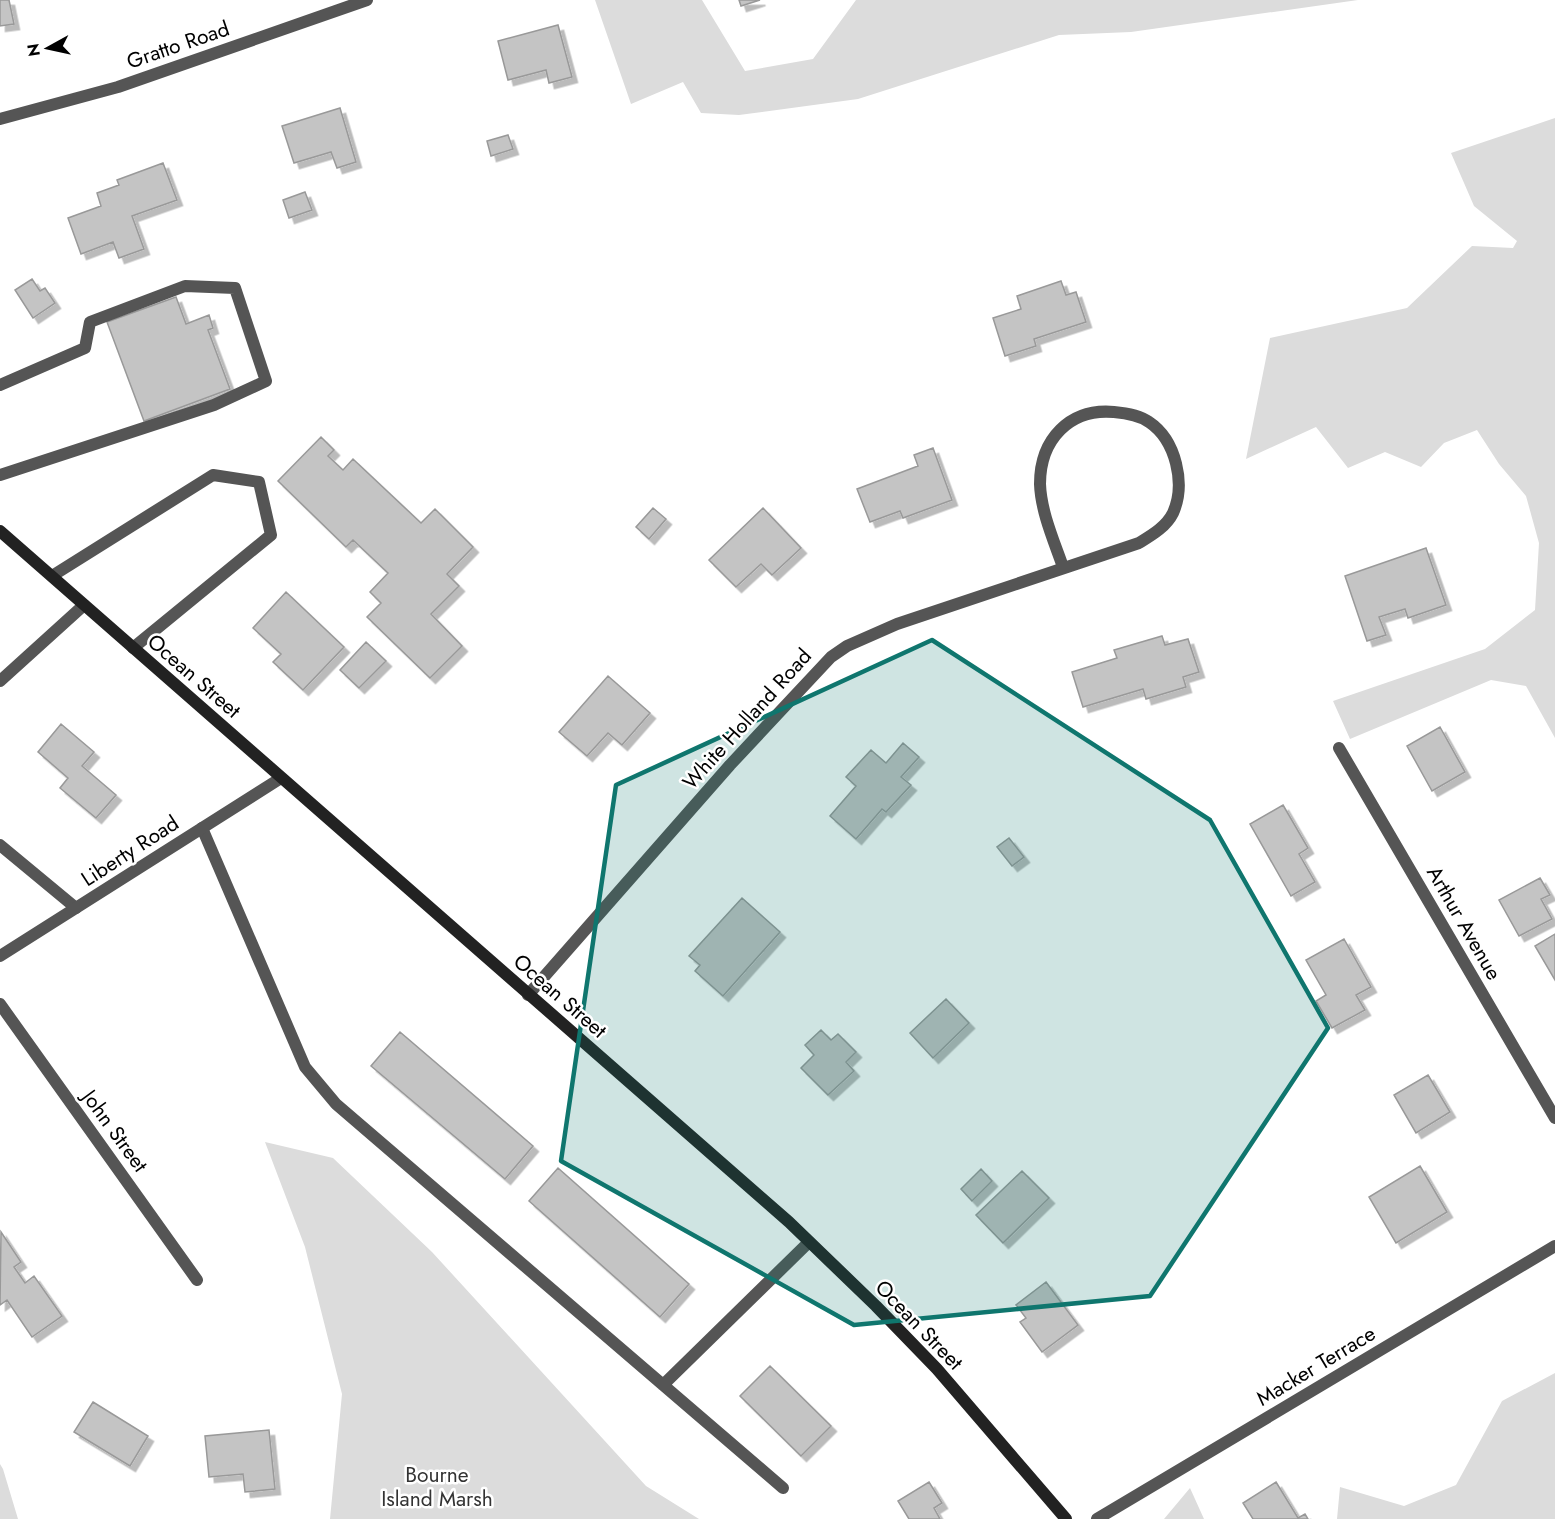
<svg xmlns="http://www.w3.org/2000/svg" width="1555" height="1519" font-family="Jost,sans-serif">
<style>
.green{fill:#dcdcdc}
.building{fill:#c4c4c4;stroke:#999;stroke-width:1.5;filter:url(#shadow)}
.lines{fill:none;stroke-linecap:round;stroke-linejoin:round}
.lane{stroke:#555;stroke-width:12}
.street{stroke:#555;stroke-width:12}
.secondary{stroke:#222;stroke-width:12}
.marked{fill:#0f766e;fill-opacity:0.2;stroke:#0f766e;stroke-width:4.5;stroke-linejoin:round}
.labels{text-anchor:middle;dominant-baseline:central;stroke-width:5;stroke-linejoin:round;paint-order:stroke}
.street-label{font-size:21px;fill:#000;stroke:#fff}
.park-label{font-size:21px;fill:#333;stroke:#fff}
</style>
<defs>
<filter id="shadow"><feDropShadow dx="5.5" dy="5.5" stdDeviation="0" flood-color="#0004"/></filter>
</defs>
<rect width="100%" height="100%" fill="#fff"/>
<path class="green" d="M595,0H702L745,71L813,59L856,0H1358L1131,32L1059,35L858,99L739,115L701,113L683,82L631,104Z
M1555,118V738L1526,686L1491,680L1350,739L1333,701L1485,649L1535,610L1539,543L1526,496L1499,464L1477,430L1444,443L1421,467L1385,452L1348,468L1316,427L1246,459L1270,338L1407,308L1472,246L1513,248L1517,241L1474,206L1451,153Z
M265,1142L333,1158L432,1252L646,1486L699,1519H330L342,1394L305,1247Z
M1555,1373V1519H1337L1340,1487L1404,1506L1456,1485L1502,1401Z
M0,1464L3,1469L18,1519H0Z
M1190,1488L1204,1519H1164Z"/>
<path class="building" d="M0,0H9L14,24L0,26Z
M739,0H760L741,6Z
M558,25L572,77L549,83L546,70L508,80L498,41Z
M340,108L356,162L337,168L331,152L294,163L282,126Z
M508,135L513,149L491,156L487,141Z
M163,163L177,200L132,216L144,249L119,258L113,242L81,254L68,218L101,206L97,193L119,185L117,180Z
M305,192L312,210L289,218L283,200Z
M32,279L40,291L45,288L55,303L33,318L15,290Z
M1061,281L1066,295L1076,292L1086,322L1034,339L1036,346L1005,356L993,318L1021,309L1017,296Z
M176,297L186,324L209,315L213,328L208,330L230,389L144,421L107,322Z
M321,437L334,450L328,456L343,470L353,459L421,523L435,509L473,547L447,574L459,586L431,614L462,646L430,678L367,617L381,603L370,592L388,573L353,540L346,547L278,481Z
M933,448L952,500L903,518L900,511L870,522L857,489L918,466L914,455Z
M653,508L666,519L649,539L636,527Z
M763,508L801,548L772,575L761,564L736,587L709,560Z
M1426,548L1446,605L1408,618L1405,609L1379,617L1386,635L1367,641L1345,576Z
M286,592L344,647L303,690L273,662L281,654L253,628Z
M1162,636L1165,645L1188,639L1199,672L1183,677L1186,687L1146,699L1143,689L1083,707L1072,672L1117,658L1114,650Z
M366,642L386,661L359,688L340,670Z
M608,676L650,713L622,745L608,733L587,756L559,732Z
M61,724L94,752L82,766L116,795L96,818L60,788L68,778L38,752Z
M1440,727L1465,772L1432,791L1407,746Z
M903,743L919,757L901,777L911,785L886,812L882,809L856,839L830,816L856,786L846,777L871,750L886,763Z
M1283,805L1308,848L1299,854L1315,882L1291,896L1250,824Z
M1009,838L1024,857L1012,866L997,847Z
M1540,878L1550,895L1541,899L1552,919L1519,936L1499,900Z
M742,898L780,932L723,996L695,971L700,965L689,956Z
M1555,934V980L1535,946Z
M1344,939L1371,987L1356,995L1365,1010L1332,1028L1316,1001L1326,995L1306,960Z
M946,999L969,1023L933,1058L910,1033Z
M821,1030L831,1040L838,1034L856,1052L846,1062L854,1071L828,1095L801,1068L814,1055L805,1045Z
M400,1032L533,1146L505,1179L371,1066Z
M1428,1075L1450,1112L1416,1133L1394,1095Z
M1420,1166L1447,1212L1396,1243L1369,1197Z
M558,1168L689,1284L660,1317L529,1201Z
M981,1169L992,1181L972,1201L961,1189Z
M1022,1171L1049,1198L1003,1243L976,1215Z
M1,1232L21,1262L14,1267L25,1283L34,1276L62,1316L32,1337L7,1300L0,1305Z
M1046,1282L1078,1325L1042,1352L1020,1322L1026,1318L1016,1305Z
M770,1366L831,1426L801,1456L740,1396Z
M93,1402L148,1436L130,1466L74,1432Z
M269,1430L275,1489L245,1492L243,1474L209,1477L205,1436Z
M929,1482L942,1503L934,1508L940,1519H909L898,1501Z
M1276,1482L1298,1518L1305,1514L1308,1519H1253L1243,1503Z"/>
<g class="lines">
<path class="lane" d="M0,385L85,348L90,322L185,286L235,288L266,381L214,405L0,475
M52,576L213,475L259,482L271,535L133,648
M0,681L84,605
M202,828L305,1067L336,1104L783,1488
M0,845L76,908
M663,1385L809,1242"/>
<path class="street" d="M0,119L118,87L367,0
M1339,748L1555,1118
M0,956L281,778
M528,995L730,765L831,657L847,646L897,624L1139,543C1152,535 1166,527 1173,513C1186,484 1176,440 1149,422C1139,415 1126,413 1114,412C1070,408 1040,439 1040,484C1041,512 1054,541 1063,567
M0,1004L197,1280
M1097,1519L1555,1246"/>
<path class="secondary" d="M0,531L789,1222L876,1306L937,1369L1066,1519"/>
</g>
<path class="marked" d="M932,640L1210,820L1328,1028L1150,1296L854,1325L561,1161L616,785Z"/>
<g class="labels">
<g class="street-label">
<text transform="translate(178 45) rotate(-19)">Gratto Road</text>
<text transform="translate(194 676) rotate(41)">Ocean Street</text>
<text transform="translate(747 719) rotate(-48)">White Holland Road</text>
<text transform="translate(130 851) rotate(-33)">Liberty Road</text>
<text transform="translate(1464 923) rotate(60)">Arthur Avenue</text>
<text transform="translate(560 996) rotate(41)">Ocean Street</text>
<text transform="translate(115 1131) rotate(54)">John Street</text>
<text transform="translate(919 1325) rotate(46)">Ocean Street</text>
<text transform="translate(1316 1366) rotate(-31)">Macker Terrace</text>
</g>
<g class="park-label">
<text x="437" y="1475">Bourne<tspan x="437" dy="24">Island Marsh</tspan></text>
</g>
</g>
<g transform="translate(48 48) rotate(262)" stroke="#ffffff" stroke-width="4.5" paint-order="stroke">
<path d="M0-4.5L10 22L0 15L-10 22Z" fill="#000000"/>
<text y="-9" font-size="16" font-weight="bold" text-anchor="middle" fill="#000000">N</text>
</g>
</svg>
